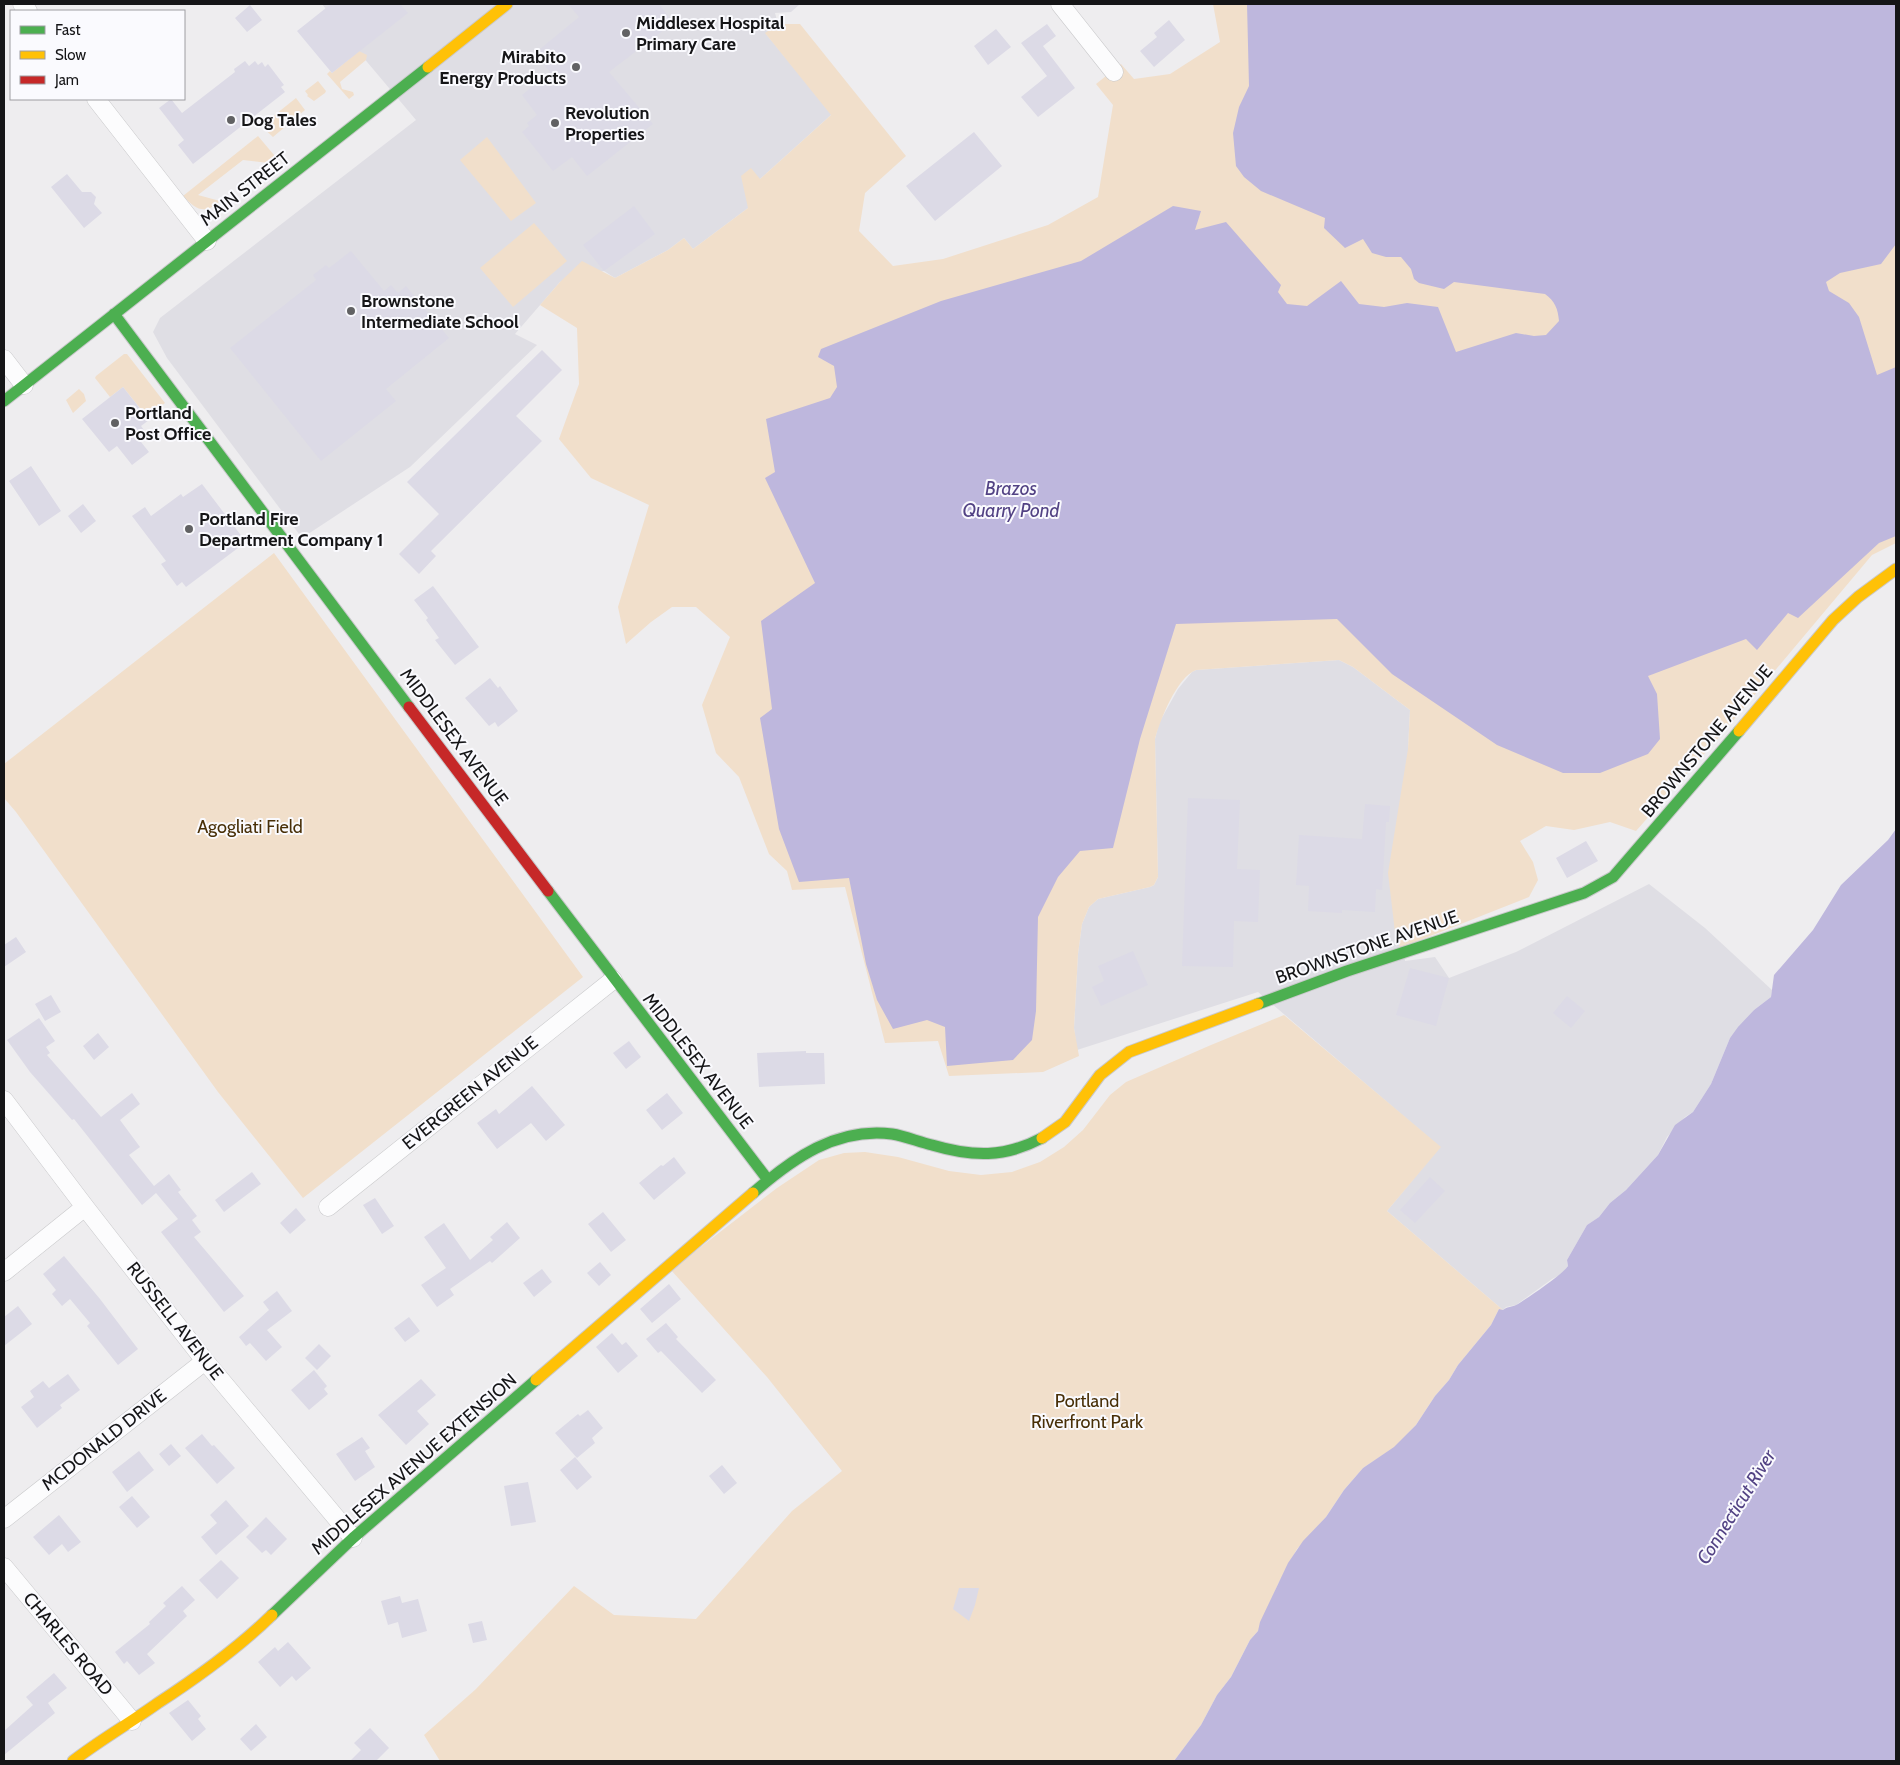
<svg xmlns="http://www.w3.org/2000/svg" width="1900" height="1765" font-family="Cabin,sans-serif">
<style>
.built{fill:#dfdee4}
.green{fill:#f1dfcb}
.water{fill:#beb7dd}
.building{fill:#dcdae6}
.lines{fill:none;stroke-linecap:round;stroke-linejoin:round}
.street-casing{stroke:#c9c9cb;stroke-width:19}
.fast-casing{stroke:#c9c9cb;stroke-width:13}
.slow-casing{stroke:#c9c9cb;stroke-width:13}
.jam-casing{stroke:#c9c9cb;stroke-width:13}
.street{stroke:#fcfcfd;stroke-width:18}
.fast{stroke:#4caf50;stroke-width:11}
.slow{stroke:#ffc107;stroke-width:11}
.jam{stroke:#c62828;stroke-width:11}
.poi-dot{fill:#616163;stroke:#fafafe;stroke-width:2}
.labels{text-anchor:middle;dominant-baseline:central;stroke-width:4;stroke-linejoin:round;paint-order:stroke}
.poi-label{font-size:18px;font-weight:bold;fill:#151517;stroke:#fafafe;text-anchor:start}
.street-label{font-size:18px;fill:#151517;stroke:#fafafe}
.park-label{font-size:18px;fill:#482f07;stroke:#fafafe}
.water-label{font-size:19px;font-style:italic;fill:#524284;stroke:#fafafe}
</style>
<rect width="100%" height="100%" fill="#eeedef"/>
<path class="built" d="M322,4H800L791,12L775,13L778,24L766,34L832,114L760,179L748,208L693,249L684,238L668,250L615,278L604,271L560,282L515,334L537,345L410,467L302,538L167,358L153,332L160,318L416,120L357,50Z
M1339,660L1353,667L1410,710L1408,749L1405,961L1435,957L1449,978L1516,952L1649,884L1705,928L1772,990L1771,997L1754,1010L1730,1038L1711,1084L1693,1112L1685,1117L1667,1137L1658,1155L1626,1190L1610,1203L1599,1217L1587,1225L1567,1260L1568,1266L1562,1274L1552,1279L1516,1305L1506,1307L1503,1310L1387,1211L1440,1147L1258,992L1077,1050L1074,1028L1078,954L1082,924L1089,907L1098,899L1150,887L1154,885L1158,877L1155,739L1159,723L1178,689L1192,672L1196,670Z"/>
<path class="green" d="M1213,4H1896V543L1872,555L1720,736L1636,831L1610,822L1574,830L1546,826L1520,841L1533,862L1538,880L1529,897L1400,948L1395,932L1388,873L1408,749L1410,710L1353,667L1339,660L1196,670C1177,677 1160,720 1155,739L1158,877L1154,885L1150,887L1098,899L1089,907L1082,924L1078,954L1074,1028L1079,1056L1043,1072L949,1076L938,1041L885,1043L845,887L792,890L787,871L769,854L739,777L716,753L702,705L730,637L696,607H672L651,622L626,644L618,607L649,505L591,478L559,439L579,384L577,328L540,305L560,282L582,261L615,278L668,250L684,238L693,249L748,208L741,176L751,168L760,179L831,115L765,33L778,24H800L906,156L865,193L859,231L893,266L943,259L1048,225L1098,197L1113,105L1096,84L1121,64L1134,79L1170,74L1220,42Z
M357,50L367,55L366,60L340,82L342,89L353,92L354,95L349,99L327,74L330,71L332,73L354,55Z
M318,81L326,91L325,93L314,101L307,96L308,95L305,91Z
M296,98L305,110L273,137L261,126Z
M258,136L274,155L273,160L268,163L243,160L198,195L220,201C205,215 196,210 183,196Z
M487,137L536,203L511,221L460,160Z
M534,223L567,261L513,307L480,268Z
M124,354H127L165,403L147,417L123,387L110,397L95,378L96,376Z
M79,389L84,394L86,401L73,413L66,400Z
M274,553L583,977L303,1198L218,1092L16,812L4,798V764Z
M1284,1015L1441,1147L1387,1211L1503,1310L1499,1309L1491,1325L1458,1365L1449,1380L1435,1396L1416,1425L1395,1447L1363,1468L1344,1490L1326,1517L1297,1549L1278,1584L1258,1631L1250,1640L1231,1677L1217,1695L1201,1725L1174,1761H440L424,1735L476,1689L574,1586L614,1615L696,1619L792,1511L842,1471L767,1377L671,1270L777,1188L819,1160L844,1153L865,1152L898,1157L949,1171L981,1175L1012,1172L1040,1162L1064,1147L1083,1130L1110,1095L1126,1082L1211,1045Z"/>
<path class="water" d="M1247,4H1896V244L1881,264L1840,273L1826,282L1829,291L1849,303L1859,317L1877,375L1896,367V536L1879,543L1798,618L1788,613L1757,650L1746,639L1648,676L1657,694L1660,739L1648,754L1600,773H1563L1497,745L1392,674L1337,619L1176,624L1140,739L1113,848L1080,851L1058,877L1038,917L1036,1011L1032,1040L1013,1060L947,1066L945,1027L927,1020L893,1029L877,1000L866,964L849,878L799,882L779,829L760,718L772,709L761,621L815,583L765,478L775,472L766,419L830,398L837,387L834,366L818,357L821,349L941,301L1081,261L1173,206L1201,211L1195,230L1226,222L1281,285L1278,292L1287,304L1307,306L1341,281L1359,304L1384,307L1407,303L1438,307L1456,352L1516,333L1534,336L1546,335L1559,321C1558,309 1555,301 1545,294L1454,282L1444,289L1419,283L1414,279L1411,269L1401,257H1386L1372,253L1363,239L1345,248L1324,228L1325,218L1261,191L1244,177L1236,166L1233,133L1239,107L1249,86Z
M1896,829V1761H1174L1201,1725L1217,1695L1231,1677L1250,1640L1258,1631L1260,1622L1288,1563L1303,1541L1326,1517L1344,1490L1363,1468L1394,1447L1416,1425L1435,1396L1449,1380L1458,1365L1491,1325L1499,1309L1503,1310C1508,1306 1513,1307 1518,1304C1529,1297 1562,1275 1568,1266L1567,1260L1587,1225L1599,1217L1610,1203L1626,1190L1658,1155L1675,1125L1693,1112L1711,1084L1730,1038L1738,1027L1754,1010L1771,997L1774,975L1813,930L1841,885L1888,840Z"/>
<path class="building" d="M331,4H400L408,13L332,73L297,31Z
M568,4H659L673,23L609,72L653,124L587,176L572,157L553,171L522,132L529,126L527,123L537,115L522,95L550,72L535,53L579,17Z
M250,5L262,20L247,32L235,18Z
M1169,20L1185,40L1154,67L1140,51L1157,37L1154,33Z
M1047,24L1056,36L1043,46L1075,88L1038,117L1021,97L1047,76L1021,43Z
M996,29L1011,47L988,65L974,46Z
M245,61L249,66L255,61L258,65L262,62L265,67L268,64L284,85L281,87L285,92L193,164L178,145L184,140L159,108L171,99L182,113L235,72L234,69Z
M974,132L1002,166L935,221L906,186Z
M67,174L82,192H91L96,197L94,204L102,213L84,228L51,187Z
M634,206L655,234L604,271L583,245Z
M351,251L384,291L391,285L398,293L406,286L449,338L386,389L396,401L321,461L230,348L316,280L313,275L326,265L329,268Z
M542,350L562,370L516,416L542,441L431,551L436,556L419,574L399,554L439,514L407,482Z
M123,387L149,420L141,426L148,435L141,442L149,452L132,465L117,446L109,452L82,419Z
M31,466L61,511L39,526L9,481Z
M202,484L246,542L186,587L182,582L177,586L161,564L166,561L132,516L145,507L151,516L181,494L183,497Z
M83,504L96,521L81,533L68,516Z
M433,586L479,647L455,665L435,640L439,638L426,620L428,618L414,600Z
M490,678L498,688L500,686L518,711L498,727L495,722L489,726L465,698Z
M1188,798L1240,800L1237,869L1260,870L1258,922L1234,921L1233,967L1182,966Z
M1365,804L1390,806L1389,822H1386L1382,890L1376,889L1375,912L1342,910V913L1308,911L1309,886L1296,885L1299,835L1362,839Z
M1586,841L1598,861L1567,878L1556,858Z
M16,937L26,952L4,967V945Z
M1133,951L1148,985L1101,1006L1092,987L1104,981L1098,966Z
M1410,968L1449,978L1436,1026L1396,1015Z
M51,995L61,1012L45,1021L35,1004Z
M1567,996L1585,1011L1571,1028L1553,1013Z
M39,1018L55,1041L46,1047L50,1053L47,1055L101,1117L132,1093L140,1104L120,1120L140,1147L129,1155L154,1186L169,1174L181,1190L178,1192L197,1216L192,1220L201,1232L194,1237L244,1296L224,1312L161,1232L178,1219L156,1193L142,1205L74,1119L72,1120L30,1072L7,1040Z
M98,1033L109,1047L94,1060L83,1046Z
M629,1041L641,1057L626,1069L613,1053Z
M806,1051V1053H824L825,1084L759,1087L757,1053Z
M532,1086L565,1125L546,1141L531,1123L497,1149L477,1123L496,1109L499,1114Z
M667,1093L683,1113L662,1130L646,1110Z
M674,1157L686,1173L654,1200L639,1183L661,1165L663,1166Z
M252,1172L261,1184L224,1212L215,1200Z
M1430,1177L1445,1191L1415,1223L1400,1210Z
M375,1198L394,1226L382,1234L363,1205Z
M296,1208L306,1220L290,1234L280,1223Z
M603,1212L626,1240L611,1252L588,1224Z
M507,1222L520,1238L492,1263L490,1261L450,1289L454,1295L437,1307L421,1285L446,1268L424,1237L444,1223L470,1260L493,1240L490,1237Z
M64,1256L100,1299L138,1349L118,1365L87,1326L90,1323L70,1299L62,1306L52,1294L56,1290L43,1274Z
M600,1262L611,1275L599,1286L587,1273Z
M542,1269L552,1282L534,1297L523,1283Z
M669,1284L681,1299L652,1323L640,1309Z
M277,1291L292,1311L267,1330L282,1347L266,1361L250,1343L246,1346L239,1337L269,1310L263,1302Z
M18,1306L32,1324L4,1346V1317Z
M409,1317L420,1331L405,1342L394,1328Z
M666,1323L678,1337L676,1339L716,1380L702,1393L661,1351L658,1353L646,1339Z
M612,1333L622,1345L626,1342L638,1356L618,1373L596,1347Z
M319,1344L331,1356L317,1370L305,1358Z
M314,1370L327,1386L324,1389L328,1394L309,1410L291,1390Z
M68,1374L80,1390L60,1405L62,1408L37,1428L21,1407L34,1397L30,1391L43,1381L49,1388Z
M421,1379L436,1395L417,1411L429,1424L406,1445L378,1415Z
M588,1410L603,1428L592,1438L595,1443L577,1458L555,1433L578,1414L580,1416Z
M202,1434L212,1446L214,1445L235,1468L217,1484L185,1448Z
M362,1437L370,1448L365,1451L375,1467L355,1481L336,1454Z
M171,1444L181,1456L169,1466L159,1454Z
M139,1451L154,1470L127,1492L112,1472Z
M575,1457L592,1477L577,1490L560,1470Z
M722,1465L737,1483L724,1494L709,1476Z
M528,1482L536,1522L511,1526L504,1486Z
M132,1496L150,1517L137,1528L119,1507Z
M226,1500L249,1526L216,1555L201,1537L217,1523L210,1515Z
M59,1515L81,1542L68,1552L62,1544L49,1555L33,1537Z
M266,1517L287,1539L271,1555L266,1550L262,1553L246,1537Z
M221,1560L239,1578L217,1599L199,1580Z
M182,1586L195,1600L183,1611L187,1616L147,1654L155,1663L139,1675L127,1661L124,1664L115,1652L150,1624L149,1622L166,1606L163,1603Z
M959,1588H979L975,1605L969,1621L953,1609Z
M400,1596L402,1603L418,1599L427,1631L402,1638L398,1622L388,1625L381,1601Z
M482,1621L487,1640L473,1643L468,1624Z
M288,1642L311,1668L296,1681L292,1676L280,1687L258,1662L275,1647L278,1651Z
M54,1673L67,1688L48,1703L55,1713L4,1755V1731L33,1705L26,1697Z
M188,1700L201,1716L198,1719L206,1729L192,1741L169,1713Z
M256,1724L267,1737L251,1751L240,1739Z
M370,1728L389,1748L376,1761H350L361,1750L354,1743Z"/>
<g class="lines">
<g class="street-casing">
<path id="street" d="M22,4L28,11
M1060,4L1114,72
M96,99L207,241
M4,359L24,385
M4,1100L85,1207L205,1361L353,1538
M328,1207L613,980
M4,1272L85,1207
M4,1519L205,1361
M4,1567L132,1721"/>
</g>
<g class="fast-casing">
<path id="fast" d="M114,314L409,707
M4,401L428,67
M548,891L768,1180
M1258,1004L1347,971L1584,893L1613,877L1739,731
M753,1193C792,1159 836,1127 892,1134C905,1136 919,1142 932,1145C973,1157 1004,1158 1042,1138
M272,1615L353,1538L536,1380"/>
</g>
<g class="slow-casing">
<path id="slow" d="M428,67L507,4
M1739,731L1833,620L1858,597L1896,569
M1042,1138L1065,1122L1100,1075L1129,1052L1258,1004
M536,1380L753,1193
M73,1761C100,1740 130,1723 158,1703C198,1677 238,1648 272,1615"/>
</g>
<g class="jam-casing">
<path id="jam" d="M409,707L548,891"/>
</g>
<use href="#street" class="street"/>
<use href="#fast" class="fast"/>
<use href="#slow" class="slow"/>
<use href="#jam" class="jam"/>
</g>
<g class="poi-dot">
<circle cx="626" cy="33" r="5"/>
<circle cx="576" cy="67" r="5"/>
<circle cx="231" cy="120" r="5"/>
<circle cx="555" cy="123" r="5"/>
<circle cx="351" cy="311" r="5"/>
<circle cx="115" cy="423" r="5"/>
<circle cx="189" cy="529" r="5"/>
</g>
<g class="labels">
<g class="poi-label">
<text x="636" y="23">Middlesex Hospital<tspan x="636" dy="21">Primary Care</tspan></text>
<text x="566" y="57" text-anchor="end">Mirabito<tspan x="566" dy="21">Energy Products</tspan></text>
<text x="565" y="113">Revolution<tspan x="565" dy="21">Properties</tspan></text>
<text x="241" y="120">Dog Tales</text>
<text x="361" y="301">Brownstone<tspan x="361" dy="21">Intermediate School</tspan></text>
<text x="125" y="413">Portland<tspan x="125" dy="21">Post Office</tspan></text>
<text x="199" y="519">Portland Fire<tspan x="199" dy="21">Department Company 1</tspan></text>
</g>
<g class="street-label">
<text transform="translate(245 189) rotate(-38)">MAIN STREET</text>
<text transform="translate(454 737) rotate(53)">MIDDLESEX AVENUE</text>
<text transform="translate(1707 741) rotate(-50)">BROWNSTONE AVENUE</text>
<text transform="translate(1367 947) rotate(-19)">BROWNSTONE AVENUE</text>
<text transform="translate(698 1061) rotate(52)">MIDDLESEX AVENUE</text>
<text transform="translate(470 1093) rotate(-39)">EVERGREEN AVENUE</text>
<text transform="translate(175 1321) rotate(52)">RUSSELL AVENUE</text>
<text transform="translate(104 1440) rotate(-38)">MCDONALD DRIVE</text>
<text transform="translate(414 1464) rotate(-41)">MIDDLESEX AVENUE EXTENSION</text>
<text transform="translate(68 1644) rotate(50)">CHARLES ROAD</text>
</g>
<g class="park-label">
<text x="250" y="827">Agogliati Field</text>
<text x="1087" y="1401">Portland<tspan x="1087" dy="21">Riverfront Park</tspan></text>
</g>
<g class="water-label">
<text x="1011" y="488">Brazos<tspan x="1011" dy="22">Quarry Pond</tspan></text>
<text transform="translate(1736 1507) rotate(-58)">Connecticut River</text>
</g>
</g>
<rect width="1900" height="1765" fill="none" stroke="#151517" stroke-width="10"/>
<rect x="10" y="10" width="175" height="90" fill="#fafafe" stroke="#9e9ea2"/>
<rect x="20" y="26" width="25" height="8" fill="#4caf50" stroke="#9e9ea2"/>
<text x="55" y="35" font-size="15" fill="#151517">Fast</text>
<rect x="20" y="51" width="25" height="8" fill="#ffc107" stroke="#9e9ea2"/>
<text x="55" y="60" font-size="15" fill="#151517">Slow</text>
<rect x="20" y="76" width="25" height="8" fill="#c62828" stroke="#9e9ea2"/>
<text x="55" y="85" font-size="15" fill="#151517">Jam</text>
</svg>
